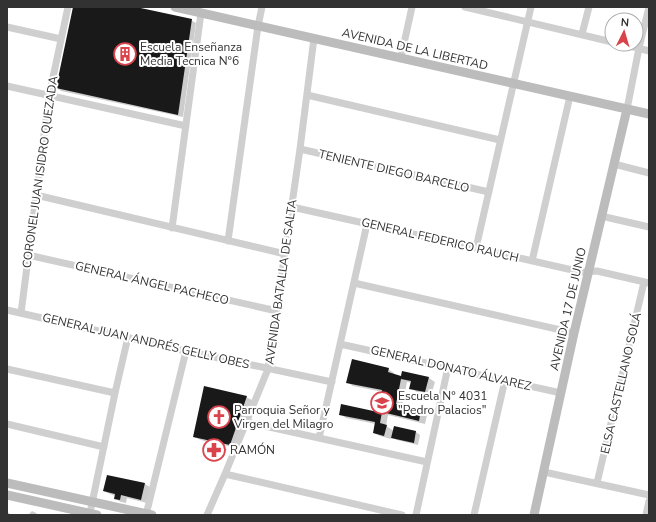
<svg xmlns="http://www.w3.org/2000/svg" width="656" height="522" font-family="'Nunito Sans',sans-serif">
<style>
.shadow{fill:#0003}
.building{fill:#191919}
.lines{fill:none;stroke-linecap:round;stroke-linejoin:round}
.street{stroke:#cfcfcf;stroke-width:7}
.secondary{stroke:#bcbcbc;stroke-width:9}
.labels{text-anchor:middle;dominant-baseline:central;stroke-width:4;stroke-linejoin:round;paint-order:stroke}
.poi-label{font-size:12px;fill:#323232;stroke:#fff;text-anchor:start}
.street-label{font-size:12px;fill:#323232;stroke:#fff}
</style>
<rect width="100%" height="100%" fill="#fff"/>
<path class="shadow" d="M74,7H131L191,20L196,23L183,117L61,91L57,88Z
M388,369L394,373V375L402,377L403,372L429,378L435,382L431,395L417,392L410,388L412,383L407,382L402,406L421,411L427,415L425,424L388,415L386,426L394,431L395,427L416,432L420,435L418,445L397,440L391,437V439L380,436L374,433L376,424L346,418L340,414L379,413L383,392L353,386L347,382Z
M246,397L252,400L236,448L219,444L218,446L227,449L223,458L205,452L208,442L201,440L194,437Z
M107,476L145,484L151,488L147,503L127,498L126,503L121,502L115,499L116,496L110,494L104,491Z
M32,511L36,513L38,515H28Z
M7,512L9,513L11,515H7Z"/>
<path class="building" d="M73,7H136L192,19L178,115L56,88Z
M352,359L389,368L388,372L401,376L402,371L429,377L425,392L409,389L411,381L401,379L396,404L421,410L419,421L382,412L380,423L387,425L384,436L373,433L375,422L339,415L341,404L378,412L382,390L346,383Z
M204,386L247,396L230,445L193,437Z
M394,426L416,431L414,443L391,438Z
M207,442L224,447L221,458L204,453Z
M107,475L145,483L141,500L121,495L120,500L114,499L115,494L103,491Z"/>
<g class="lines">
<path class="street" d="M465,7L612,42
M7,27L61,39
M582,34L589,7
M622,44L649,51
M401,57L412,7
M7,86L186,126
M307,95L500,140
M627,109L639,48L649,7
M300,149L489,192
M614,164L649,173
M36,195L285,254
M292,207L476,248L581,272L597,271L649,283
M601,216L649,227
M172,228L201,13
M228,241L258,26L262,7
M476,248L531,7
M28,255L277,311
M532,261L570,96
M354,283L574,333
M7,310L186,351L332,382
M21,313L49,96L68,7
M340,344L561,393
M7,369L115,393
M247,422L427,462
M7,424L104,447
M319,438L367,224
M544,472L649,495
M225,474L402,515
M597,483L644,282
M90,513L115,393L128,337
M146,515L186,351
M207,515L225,474L268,369L300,149L314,38
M416,515L448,367
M474,515L505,380
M646,515L649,501"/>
<path class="secondary" d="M175,7L649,114
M7,483L152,515
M7,495L97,515
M534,515L574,333L627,109"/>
</g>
<defs>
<g id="building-ring" transform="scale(1.15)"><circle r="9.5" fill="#fff" stroke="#d9444c" stroke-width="1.5"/><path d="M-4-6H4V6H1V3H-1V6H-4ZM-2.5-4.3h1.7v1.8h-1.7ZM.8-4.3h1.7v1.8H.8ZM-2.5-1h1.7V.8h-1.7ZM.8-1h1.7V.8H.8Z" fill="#d9444c"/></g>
<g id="school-ring" transform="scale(1.15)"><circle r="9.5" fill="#fff" stroke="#d9444c" stroke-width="1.5"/><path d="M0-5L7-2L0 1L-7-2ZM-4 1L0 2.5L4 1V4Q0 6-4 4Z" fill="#d9444c"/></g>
<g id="church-ring" transform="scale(1.15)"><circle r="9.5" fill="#fff" stroke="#d9444c" stroke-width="1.5"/><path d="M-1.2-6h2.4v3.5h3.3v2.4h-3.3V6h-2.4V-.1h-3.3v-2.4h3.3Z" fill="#d9444c"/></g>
<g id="pharmacy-ring" transform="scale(1.15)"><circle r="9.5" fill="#fff" stroke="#d9444c" stroke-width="1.5"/><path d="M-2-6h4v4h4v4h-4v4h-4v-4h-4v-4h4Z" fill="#d9444c"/></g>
</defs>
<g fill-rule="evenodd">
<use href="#building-ring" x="125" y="54"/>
<use href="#school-ring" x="382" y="403"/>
<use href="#church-ring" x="219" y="417"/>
<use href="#pharmacy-ring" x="214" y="450"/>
</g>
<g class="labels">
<g class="poi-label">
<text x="140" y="47">Escuela Enseñanza<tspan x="140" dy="14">Media Tecnica N°6</tspan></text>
<text x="398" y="396">Escuela N° 4031<tspan x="398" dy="14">"Pedro Palacios"</tspan></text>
<text x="234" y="410">Parroquia Señor y<tspan x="234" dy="14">Virgen del Milagro</tspan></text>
<text x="230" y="450">RAMÓN</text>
</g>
<g class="street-label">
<text transform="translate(415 49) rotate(13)">AVENIDA DE LA LIBERTAD</text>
<text transform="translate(394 171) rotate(13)">TENIENTE DIEGO BARCELO</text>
<text transform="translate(40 172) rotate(-82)">CORONEL JUAN ISIDRO QUEZADA</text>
<text transform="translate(440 240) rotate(13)">GENERAL FEDERICO RAUCH</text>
<text transform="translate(281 282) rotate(-82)">AVENIDA BATALLA DE SALTA</text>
<text transform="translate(152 283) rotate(13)">GENERAL ÁNGEL PACHECO</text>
<text transform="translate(568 309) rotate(-77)">AVENIDA 17 DE JUNIO</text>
<text transform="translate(146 341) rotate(13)">GENERAL JUAN ANDRÉS GELLY OBES</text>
<text transform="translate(451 368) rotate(13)">GENERAL DONATO ÁLVAREZ</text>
<text transform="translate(621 383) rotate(-77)">ELSA CASTELLANO SOLÁ</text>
</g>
</g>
<rect width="656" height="522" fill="none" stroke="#323232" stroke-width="16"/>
<g transform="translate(624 32) rotate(5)"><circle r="19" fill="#ffffff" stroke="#adadad"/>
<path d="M0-3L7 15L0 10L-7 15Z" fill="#d9444c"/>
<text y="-6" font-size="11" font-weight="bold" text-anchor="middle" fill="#323232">N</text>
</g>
</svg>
